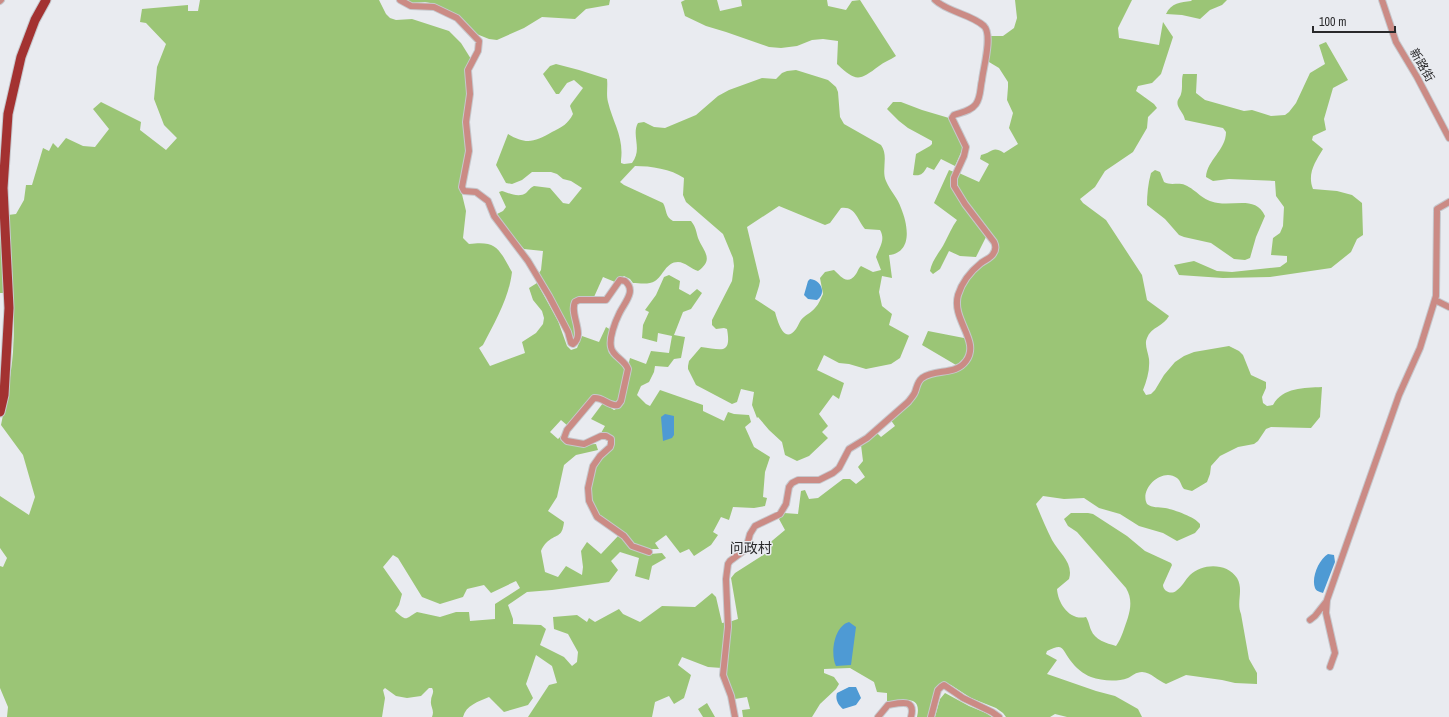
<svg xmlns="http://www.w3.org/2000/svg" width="1449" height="717" font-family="'Archivo Narrow','Noto Sans SC',sans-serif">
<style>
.forest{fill:#9bc576;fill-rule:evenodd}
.water{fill:#4e9ad4}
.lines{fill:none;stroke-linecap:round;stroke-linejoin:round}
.minor-casing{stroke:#c6c8cd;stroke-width:8}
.primary-casing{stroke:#c6c8cd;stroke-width:11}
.minor{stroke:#cb8b85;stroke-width:6}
.primary{stroke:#a33231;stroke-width:9}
.labels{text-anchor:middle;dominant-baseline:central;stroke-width:3;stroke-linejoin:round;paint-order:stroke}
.street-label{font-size:12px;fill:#29292b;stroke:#e9ebf0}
.quarter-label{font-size:14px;fill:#29292b;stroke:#e9ebf0}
</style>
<rect width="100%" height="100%" fill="#e9ebf0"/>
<path class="forest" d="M200,0H379L386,14L390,18L396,20L412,19L449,31L461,43L471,59L468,93L464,115L467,153L460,186L466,211L463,238L469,244C498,240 499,250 512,272C509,298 495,322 483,345L479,348L490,366L525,353L522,342L536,333L543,324L544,318L542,311L533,300L529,288L537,283L558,321L567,346L571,350L577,348L582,336L599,342L606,327L611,330L609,353C615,356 623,365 625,371L620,397L617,402L615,403C608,401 604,394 595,396L568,426L561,420L550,432L558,439L561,436L562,440L580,445L596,444L598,450L576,455L564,465L557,497L548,511L564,522C562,539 556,533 546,543C544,545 542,548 541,551L545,572L558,577L566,566L582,575L583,567L581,551L587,542L601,554L619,535C634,551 639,556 662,553L666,558L652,566L649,580L635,576L639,558L620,552L611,561L618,570L609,582L552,590L527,592L508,605L513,619V624L541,625L546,629L540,645L564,657L572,666L577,662L578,652L568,634L554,629L553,617L577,615L587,622L589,618L595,622L619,609L623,614L640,622L662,606L695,607L712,593L716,597L722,623L727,622L722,668L708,667L682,657L678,665L691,675L684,698L674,704L669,696L655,702L652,717H528L549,685L557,683L552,666L536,655L526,684L533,698L528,705L504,712L489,697C478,702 466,705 463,717H432C435,710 430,707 431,701C431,695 435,693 432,688H429L421,696L407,698L396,696L385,688L383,690L385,698L382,717H7L8,707L0,688V566L3,567L7,558L0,548V496L29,515L35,497L23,455L1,425C6,401 11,377 13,352C16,307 11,260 8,215L16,214L24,200L26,185H32L43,148L49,151L53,143L58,148L66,138L83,146L95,147L109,129L93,109L101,102L141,122L140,130L166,150L177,138L164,125L154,99L157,67L166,44L146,23L140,22L142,9L188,5V11H198ZM393,555L398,558L422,597L440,604L463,597L467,589L484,585L491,593L516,581L520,588L495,604V619L470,621L469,612H456L440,617L417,612C405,619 407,622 395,611L399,605L402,594L383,567Z
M404,0H610L609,5L586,9L575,19L542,17L524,28L497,40L489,39L474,33L435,4L425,2L413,3Z
M685,0H717L720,11L742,6L741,0H827L828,6L846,10L852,1L860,0L896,56C890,60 884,62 879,66C859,81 856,82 837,64L838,41L823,39L812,40L797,46L781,48L769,47L726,32L706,26L685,16L681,2Z
M1015,0H1132L1118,28L1119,38L1159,45L1163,22L1173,37L1161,74L1152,83L1138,86L1136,91L1154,104L1157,108L1148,117L1147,128L1133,152L1105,171L1095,187L1080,199L1083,203L1106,220L1142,275L1147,300L1169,316C1164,326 1151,327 1147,338C1144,344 1148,352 1149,359C1150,370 1147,380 1143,390L1146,395L1151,394L1155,390L1164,375L1175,362L1184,356L1194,352L1229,346L1239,351L1243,355L1251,375L1266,382V388L1262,397L1263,403L1267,406L1273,405C1283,387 1304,388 1322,387L1320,417L1311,428L1271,427L1266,429L1258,441L1254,444L1238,447L1220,456L1211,466L1210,474L1207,482L1192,491L1184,489C1181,486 1181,481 1177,478C1162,467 1139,489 1147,504C1152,508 1159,507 1165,508C1175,510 1195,517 1200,524V527L1195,533L1177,541L1163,533L1139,526L1120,514L1099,508L1084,498L1064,499L1043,496L1036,504C1041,516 1046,528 1052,540C1059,553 1074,563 1069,579L1057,589C1058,604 1070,621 1086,617C1089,622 1089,625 1091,630C1095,640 1106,643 1116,646C1119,642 1121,637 1123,632C1128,617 1135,603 1126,588L1077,532L1068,526L1064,519L1071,513H1088L1093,514L1127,536L1145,551L1171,563L1172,565L1163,585C1163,591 1171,595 1176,591C1182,587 1185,580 1190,575C1203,563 1227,563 1237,578C1244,590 1236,602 1241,614L1249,659L1257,673V684L1235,683L1222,680L1186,675L1166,684C1158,681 1151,672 1142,672C1136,672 1132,676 1128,678C1117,682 1102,681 1091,677C1083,674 1075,667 1070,660C1061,648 1064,643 1047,651L1046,654L1057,660L1047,674L1096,691L1115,696L1138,709L1142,717H1067L1055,714L1050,717H1006L1003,713L996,708L971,698L951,685L943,683C932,687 931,707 928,717H917C923,691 898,703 887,701V693L877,692L874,682L850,668L824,669V673L834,677L839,684L836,689L820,704L812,717H743L742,710L750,709L747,697L735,699L727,681L725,668L729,622L738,619L731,578L735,573L771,550L767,545L785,530L779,519L784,513L798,514L801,491L805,490L809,499L818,498L843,479H850L856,484L865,477L858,467L863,461L861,445L877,433L881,437L895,426L890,419L907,405L916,382L953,369L956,365L922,345L928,331L964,338C965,328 960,320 959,310C957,284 980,267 997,251L958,191L955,183L959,173L979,182L989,164L980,159L981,155C992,153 992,145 1004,153L1018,144L1009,128L1013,113L1007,100L1008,87V82L999,68L989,62V36H1003L1014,28L1017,18Z
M1192,0H1227L1222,5L1210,10L1200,19L1182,15L1166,14C1171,3 1181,2 1191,1Z
M1326,42L1348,80L1333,88L1324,119L1326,130L1313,136L1312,140L1323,149C1315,162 1307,174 1313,189L1337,191L1352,195L1362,203L1363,235L1357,239L1351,252L1331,268L1270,277L1223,278L1179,275L1174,265L1194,261L1217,271L1232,272L1280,267L1287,262V256L1271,255L1273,238L1280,233L1283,226L1284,207L1276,196L1275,181L1229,179L1213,181L1206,177C1207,160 1226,150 1226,132L1223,128L1185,120C1184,114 1180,111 1178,106C1176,100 1180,98 1181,94C1183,87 1181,80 1183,74H1197L1196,93L1205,100L1244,111L1252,110L1271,116L1285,115L1289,112L1296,103L1310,73L1325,64L1319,45Z
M556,64L579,70L607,79C608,87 606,94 608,102C613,123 624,137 621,160V163L624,164L632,163C643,149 631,135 638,123L644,122L654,127L665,128L696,115L718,96L729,90L762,78L776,79L782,73L787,71L796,70L828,80L836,87L838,92L840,117L844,124L881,145C889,156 881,170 886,181C890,191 898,198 901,208C908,225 913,252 889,255L892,278L882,276L879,292L882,306L892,314L889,325L909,336L900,358L891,364L866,369L849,364L839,363L824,355L817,370L844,383L839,399L833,395L819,414L828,426L822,432L828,438L809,456L797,461L785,455L782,442L769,430L758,417L757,418L752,405L754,392L741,389L737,402L732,404L696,385L688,369V366L689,361L701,347C720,349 732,356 727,329L724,328L716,329L712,325V320L732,281L734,266L733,258L723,234L686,202L683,195L684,178C671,169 651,166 635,166L620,182L624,185L663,203C667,210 665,217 673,221H691C696,227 696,231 698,238C703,251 715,259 698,271C691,269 685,262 678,262C666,262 663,276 655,281C649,285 639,283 633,283L630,279L624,276L615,282L603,277L594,297L573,301L574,338L572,340L550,291L539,273L541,270L543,251L524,249L499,220L497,214L503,211L506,207L499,192L502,191C508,193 519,198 526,193C529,190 530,188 534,186L550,188L563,203L569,204L582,188L571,181L563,179L557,174L551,172H532L522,180L512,184L506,183L496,165L508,134C526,145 535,142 552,132C562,127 568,124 573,114L570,106L571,104L583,88L574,80L567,83L559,94H556L543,74L550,66ZM779,206L825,225L830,223L841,208C856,206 857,220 865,229L880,230C886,240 879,248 876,257L881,270L873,272L861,266C858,269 858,271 856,274C847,287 840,275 834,270L825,272L820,278L823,294C821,298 819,304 815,308C811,313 805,315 801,320C799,323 798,326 796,329C784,345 778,322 775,312L755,299L759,286L760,281L747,227Z
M893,102H901L922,110L949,118L963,148L955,166L941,159L934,170L927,167C923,174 921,176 913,175L916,154L930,146L932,144V141L908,128L899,121L887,109Z
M949,170L954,172L951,184L954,192L987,235L976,257L960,256L949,251L940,269L933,274L930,271C932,260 940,252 945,242C949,234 952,227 957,220L934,203Z
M1155,170L1160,172L1164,182C1171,186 1178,182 1185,185C1197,190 1202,201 1218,203C1235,206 1256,196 1265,216L1256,237L1250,258L1245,260L1234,259L1211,243L1184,237L1179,235L1165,219L1147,205C1147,194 1148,184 1151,173Z
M1,230L5,293H0V231Z
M669,275L680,281L679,289L690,295L697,289L702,293L691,309L683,312L674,335L685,337L681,358L674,359L668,367L655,366L654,372L649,382L641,386L637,395L646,404L650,406L660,390L703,405V411L724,421L728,412L734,414L749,415L751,422L745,427L754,447L770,457L765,472L763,497L767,498L765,506L754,508L733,507L729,520L721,517L713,532L718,535L711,545L694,556L689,549L680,553L666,535L655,543L659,549H643L634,545L598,515L590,494L594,472L597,464L602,457L614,446V440L601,433L605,426L591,419L603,403L614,410L620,407L623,402L631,371L629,362L630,358L646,364L651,351L669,353L672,336L658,333L657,342L642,338L643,325L649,312L645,310L656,295L664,277Z
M945,693L969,706L986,713L992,717H935L940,699Z
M707,703L715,717H703L698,709Z"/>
<path class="water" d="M810,279C821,280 827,293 817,300L808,299L804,295L808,281Z
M665,414L674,416V435L672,438L663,441L661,417Z
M1328,554L1334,555L1335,562L1323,593C1320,592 1316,591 1315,588C1311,578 1319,559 1328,554Z
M849,622L856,627L851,665L836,666C830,654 834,626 849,622Z
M849,687H856L861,698L856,705L843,709C838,705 835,699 837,693Z"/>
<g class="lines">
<g class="minor-casing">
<path id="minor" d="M400,0L411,6L434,7L457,18L479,41L478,51L468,70L470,94L466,122L469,151L462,187L464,191L476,192L488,201L494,216L528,261L549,296L568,332L571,343L573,344C586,335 569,314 575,302L579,300H606L620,280L625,281C637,291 624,303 619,314C615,322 609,338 611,347C612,356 625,360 628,369L621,401L618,405C608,407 604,397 594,398L567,430L564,438L567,441L584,444L601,436H606L611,439V444L610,447L600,456L593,466L588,488L589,501L597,517L624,536L632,546L649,552
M1382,0L1396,42L1417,77L1449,138
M0,1L1,0
M1435,300L1449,307
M1310,620L1315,616L1326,602
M1330,667L1335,653L1326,613L1327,600L1399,395L1420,348L1436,296L1437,209L1449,202
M735,717L731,696L723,675L728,627L726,579L728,564L730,561L746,549L750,534L755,526L780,514L786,504L789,487L792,483L798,480H819L833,473L839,468L849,449L867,438L908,402C911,398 914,395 915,392C917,387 917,382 922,378C936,368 955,376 966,361C981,341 951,320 958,295C962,282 971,271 981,263C985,260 991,258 993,254C996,250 996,246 994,242L965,204L954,186V178L964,156L966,147L952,118L954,115C962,112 971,111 976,104C981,97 980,88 982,80C983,69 993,35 984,26C971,14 947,12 935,0
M878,717L888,705C900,703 916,698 911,717
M931,717L938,690L941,687L944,685L963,698L992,712L999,717"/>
</g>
<g class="primary-casing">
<path id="primary" d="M0,412L4,395L9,308L3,188L8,114L21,57L35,20L46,0"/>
</g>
<use href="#minor" class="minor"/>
<use href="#primary" class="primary"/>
</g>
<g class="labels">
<g class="street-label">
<text transform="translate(1422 65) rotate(60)">新路街</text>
</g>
<g class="quarter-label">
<text x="751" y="548">问政村</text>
</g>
</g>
<path d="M1313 26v6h82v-6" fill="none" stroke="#29292b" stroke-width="2"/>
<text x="1319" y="26" font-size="12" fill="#29292b" stroke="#e9ebf0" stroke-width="3" paint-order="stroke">100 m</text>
</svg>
